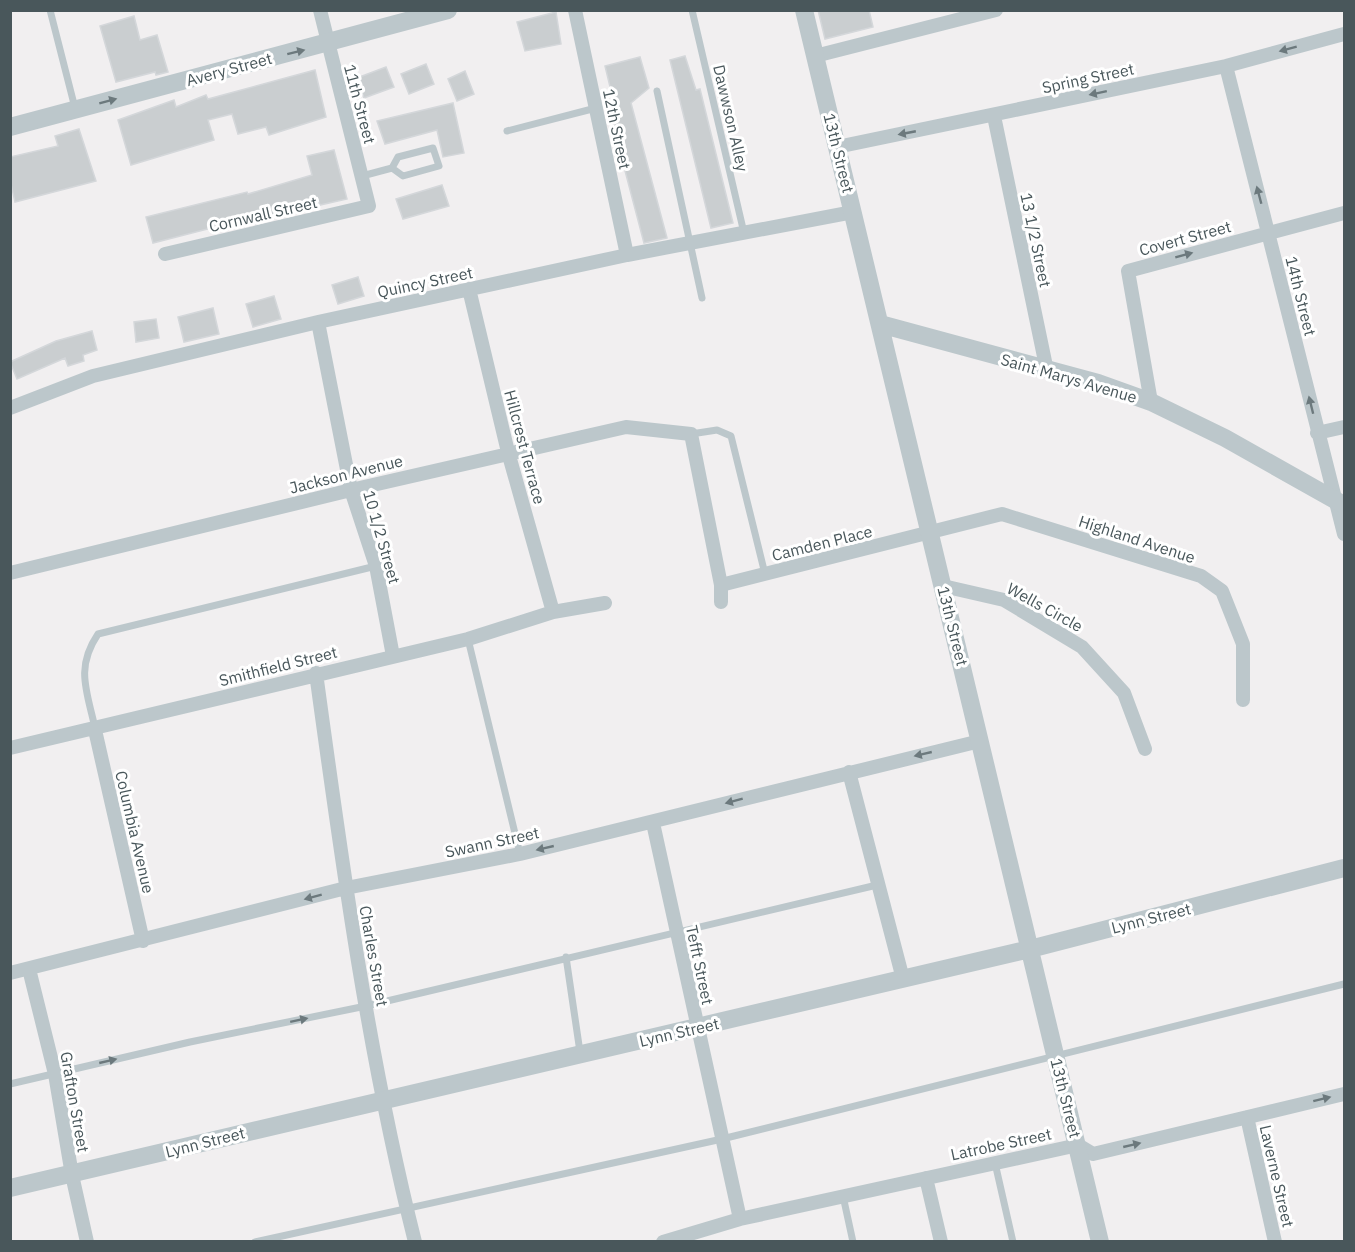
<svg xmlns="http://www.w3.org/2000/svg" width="1355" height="1252" font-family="'IBM Plex Sans',sans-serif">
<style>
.building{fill:#caced0;stroke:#d4d7da;stroke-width:1.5}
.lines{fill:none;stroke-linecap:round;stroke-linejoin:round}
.service{stroke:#bcc7cb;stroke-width:7}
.minor{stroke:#bcc7cb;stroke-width:14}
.tertiary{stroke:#bcc7cb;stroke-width:18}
.oneway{fill:#6c797d}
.labels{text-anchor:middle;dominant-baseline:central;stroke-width:6;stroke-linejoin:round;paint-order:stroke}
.street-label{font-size:16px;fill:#49575b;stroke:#fff}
</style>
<rect width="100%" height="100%" fill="#f1eff0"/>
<path class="building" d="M818,10H869L873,27L825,39Z
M556,12L561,44L525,51L517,22Z
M134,16L140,40L157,35L168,72L156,75L155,72L116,82L100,26Z
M685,56L696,90L700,89L733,223L711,228L670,60Z
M640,57L649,88L631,103L667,238L644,243L608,106L617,98L611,91L605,66Z
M426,64L434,84L409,94L401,74Z
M386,67L394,87L364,98L357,78Z
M315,70L326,117L269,135L266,127L238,134L232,114L208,120L214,140L131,165L118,120L174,100L176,107L206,95L208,99Z
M465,71L474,94L457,101L448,79Z
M453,103L464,153L443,157L437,130L385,144L377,121Z
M79,129L96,181L15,202L10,180V157L58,146L55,136Z
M334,150L347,199L320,205L319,202L263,219L262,215L153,243L146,217L247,192L248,194L312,175L307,156Z
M442,185L449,206L403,219L396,199Z
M358,277L364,296L338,304L332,285Z
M274,296L281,319L253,327L246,304Z
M213,308L219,334L184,342L178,317Z
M156,319L159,338L136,342L134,322Z
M92,331L97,350L83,355L84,361L68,366L65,358L17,379L10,362L56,341Z"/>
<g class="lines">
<path class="service" d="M50,10L75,108
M692,10L744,233
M657,91L702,298
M507,131L596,108
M362,176L392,168L398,157L433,148L439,166L403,176L392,168
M691,434L717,430L731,436L765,574
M468,639L520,854
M95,728C87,691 75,668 98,634L376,566
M566,957L580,1052
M10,1084L190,1042L366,1006L877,885
M995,1163L1013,1242
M843,1196L853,1242
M255,1242L722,1139L1344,984"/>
<path class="minor" d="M575,10L627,255
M815,56L996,10
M1226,66L1344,534
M994,116L1047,371
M837,147L1226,66L1344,34
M165,254L369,206L320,10
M469,289L508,452L553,612
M318,322L351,490L376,566L393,656
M1151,402L1128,271L1344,213
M10,408L93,376L318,322L627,255L853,212
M1317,433L1344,427
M10,573L351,490L626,427L691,434L721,585V602
M721,585L1002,514L1201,576L1222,591L1243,644V700
M943,586L1004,600L1082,647L1124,693L1145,749
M316,673C342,864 368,1055 415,1242
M95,730L143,941
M10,748L468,639L553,612L605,603
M849,772L903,979
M653,823L740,1219
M29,969L55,1074L72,1175L87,1242
M10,973L346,888L520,854L980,741
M1247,1117L1275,1242
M926,1178L941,1242
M663,1242L740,1219L1078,1145L1093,1154L1344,1094"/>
<path class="tertiary" d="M804,10L1100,1242
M10,127L448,10
M880,324L1098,383L1151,402L1225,438L1344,505
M10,1188L1030,949L1344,868"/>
</g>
<defs><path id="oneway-solid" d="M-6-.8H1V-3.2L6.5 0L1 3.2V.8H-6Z" transform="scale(1.5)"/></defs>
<g class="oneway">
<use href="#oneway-solid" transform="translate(1288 49) rotate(165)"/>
<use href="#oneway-solid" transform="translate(296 52) rotate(-14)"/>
<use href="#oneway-solid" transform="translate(1098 93) rotate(168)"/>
<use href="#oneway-solid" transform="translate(108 101) rotate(-15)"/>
<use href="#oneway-solid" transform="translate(907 133) rotate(169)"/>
<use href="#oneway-solid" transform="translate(1259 195) rotate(-105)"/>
<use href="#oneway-solid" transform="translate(1184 255) rotate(-15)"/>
<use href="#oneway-solid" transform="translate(1311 405) rotate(-104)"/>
<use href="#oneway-solid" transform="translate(923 754) rotate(167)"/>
<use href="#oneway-solid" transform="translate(734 801) rotate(165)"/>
<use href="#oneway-solid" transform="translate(545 848) rotate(167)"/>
<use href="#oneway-solid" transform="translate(313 897) rotate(165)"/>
<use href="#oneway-solid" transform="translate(299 1020) rotate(-12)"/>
<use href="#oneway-solid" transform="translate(108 1061) rotate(-13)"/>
<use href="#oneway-solid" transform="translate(1322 1099) rotate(-14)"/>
<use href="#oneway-solid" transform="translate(1132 1145) rotate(-13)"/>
</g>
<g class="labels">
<g class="street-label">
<text transform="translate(229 69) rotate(-15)">Avery Street</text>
<text transform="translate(1088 78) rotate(-12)">Spring Street</text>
<text transform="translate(360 104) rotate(75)">11th Street</text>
<text transform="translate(731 118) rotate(77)">Dawwson Alley</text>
<text transform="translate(617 129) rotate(78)">12th Street</text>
<text transform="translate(839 153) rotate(76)">13th Street</text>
<text transform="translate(263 214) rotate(-13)">Cornwall Street</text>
<text transform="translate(1185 238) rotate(-15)">Covert Street</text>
<text transform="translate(1036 240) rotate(78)">13 1/2 Street</text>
<text transform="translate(425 282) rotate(-12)">Quincy Street</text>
<text transform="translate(1301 296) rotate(76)">14th Street</text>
<text transform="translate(1069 378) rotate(16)">Saint Marys Avenue</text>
<text transform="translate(525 447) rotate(75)">Hillcrest Terrace</text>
<text transform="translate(346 474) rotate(-14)">Jackson Avenue</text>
<text transform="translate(382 537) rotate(74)">10 1/2 Street</text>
<text transform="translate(1137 539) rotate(18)">Highland Avenue</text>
<text transform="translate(822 543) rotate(-14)">Camden Place</text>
<text transform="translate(1045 607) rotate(29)">Wells Circle</text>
<text transform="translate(953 626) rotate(76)">13th Street</text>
<text transform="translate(278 666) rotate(-14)">Smithfield Street</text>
<text transform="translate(135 832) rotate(77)">Columbia Avenue</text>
<text transform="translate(492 842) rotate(-12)">Swann Street</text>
<text transform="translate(1151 918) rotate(-14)">Lynn Street</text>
<text transform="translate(374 956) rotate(80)">Charles Street</text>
<text transform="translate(700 965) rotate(78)">Tefft Street</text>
<text transform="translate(679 1032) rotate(-13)">Lynn Street</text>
<text transform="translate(1066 1098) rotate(76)">13th Street</text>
<text transform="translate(75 1102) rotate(80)">Grafton Street</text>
<text transform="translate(205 1142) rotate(-14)">Lynn Street</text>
<text transform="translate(1001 1144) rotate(-12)">Latrobe Street</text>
<text transform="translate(1277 1176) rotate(77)">Laverne Street</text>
</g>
</g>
<rect width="1355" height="1252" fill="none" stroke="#49575b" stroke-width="24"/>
</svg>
